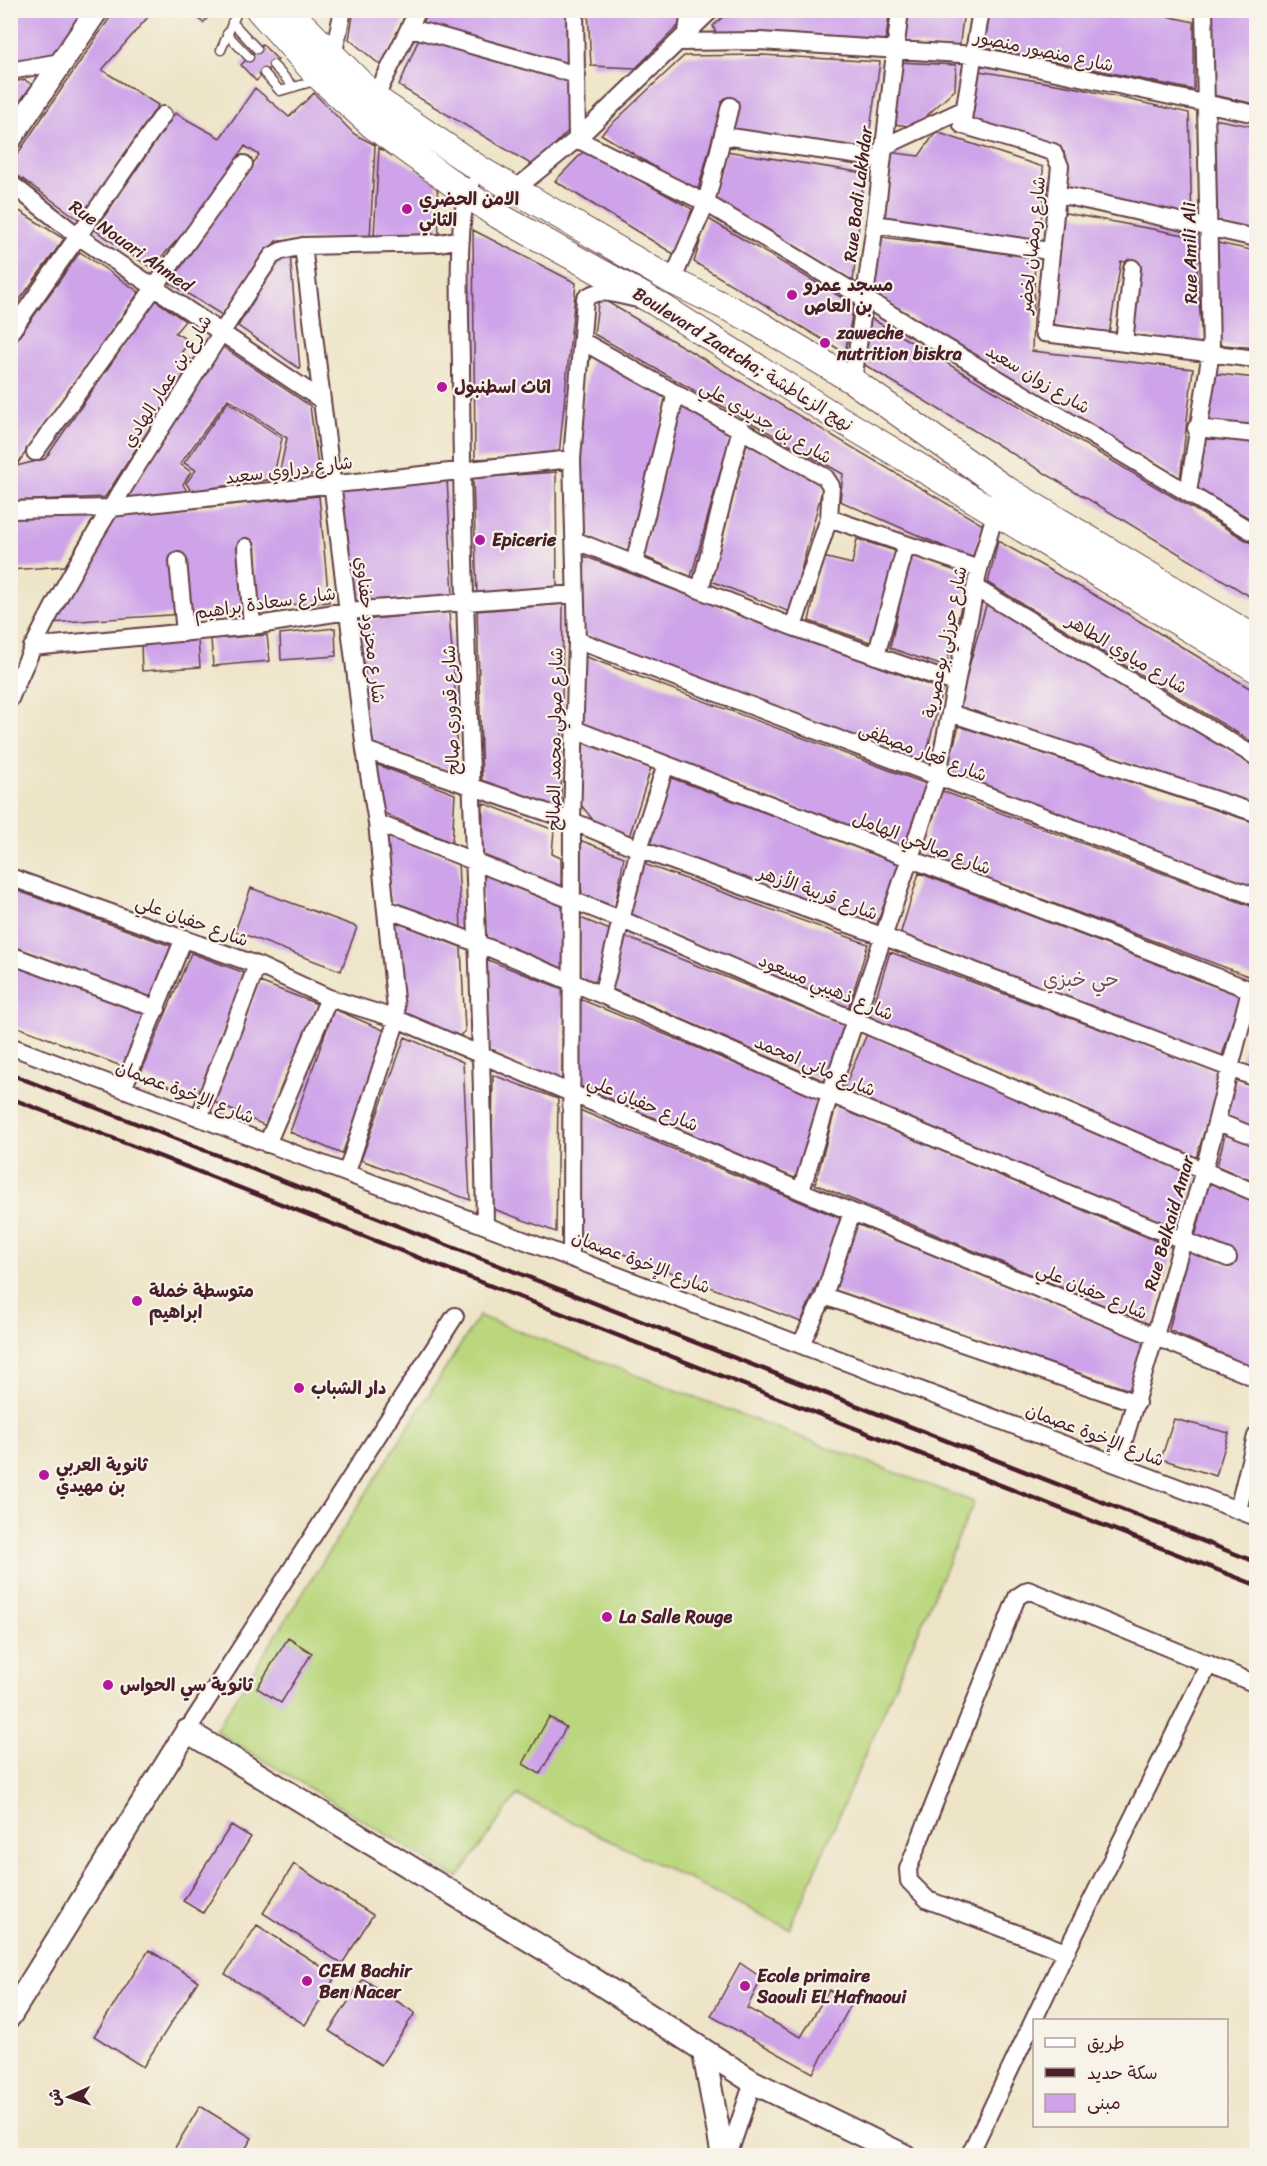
<svg xmlns="http://www.w3.org/2000/svg" width="1267" height="2166" font-family="Sriracha,'Playpen Sans Arabic',sans-serif">
<style>
.garden{fill:#bad77d;stroke:#827b54;stroke-width:1.5}
.building{fill:#cea3e9}
.lines{fill:none;stroke-linecap:round;stroke-linejoin:round}
.lane-casing{stroke:#633d42;stroke-width:11}
.street-casing{stroke:#633d42;stroke-width:20}
.secondary-casing{stroke:#633d42;stroke-width:26}
.primary-casing{stroke:#633d42;stroke-width:28}
.lane{stroke:#fff;stroke-width:8}
.street{stroke:#fff;stroke-width:16}
.secondary{stroke:#fff;stroke-width:22}
.primary{stroke:#fff;stroke-width:26}
.rail{stroke:#4a1f2b;stroke-width:4.5}
.poi-dot{fill:#b5179e;stroke:#f7f3e8;stroke-width:2}
.labels{text-anchor:middle;dominant-baseline:central;stroke-width:4.5;stroke-linejoin:round;paint-order:stroke}
.street-label{font-size:18px;fill:#4a1f2b;stroke:#f7f3e8}
.poi-label{font-size:18px;font-weight:bold;fill:#4a1f2b;stroke:#f7f3e8;text-anchor:start}
.neighbourhood-label{font-size:20px;fill:#784d6e;stroke:#f7f3e8}
</style>
<rect width="100%" height="100%" fill="#f7f3e8"/>
<filter id="ink" filterUnits="userSpaceOnUse"><feTurbulence type="fractalNoise" baseFrequency=".0167" numOctaves="2"/><feDisplacementMap in="SourceGraphic" scale="12" xChannelSelector="R" yChannelSelector="G"/><feConvolveMatrix kernelMatrix="1 2 1 2 8 2 1 2 1" color-interpolation-filters="sRGB"/></filter>
<filter id="wash" filterUnits="userSpaceOnUse"><feTurbulence type="fractalNoise" baseFrequency=".008" numOctaves="4" result="noise"/><feDisplacementMap in="SourceGraphic" scale="24" xChannelSelector="R" yChannelSelector="G"/><feGaussianBlur stdDeviation="1.35" result="paint"/><feColorMatrix in="noise" values="0 0 0 0 0 0 0 0 0 0 0 0 0 0 0 0 0 1.4 0 .05"/><feComposite in="paint" operator="in"/></filter>
<g filter="url(#wash)">
<rect width="100%" height="100%" fill="#eee4c7"/>
<path class="garden" d="M479,1316L974,1502L790,1929L517,1795L458,1878L215,1731Z"/>
<g id="blocks">
<path class="building" d="M10,10H87L58,55L10,63Z
M115,10H154L102,70L158,105L81,221L10,170V165Z
M190,10H215L203,23Z
M354,10H407L385,69L349,39Z
M427,10H566L567,63L421,26Z
M588,10H682L681,23L636,68L591,66Z
M730,10H890L885,44L717,36L713,26Z
M902,10H964L959,50L898,43Z
M985,10H1139L1194,22V90L979,46Z
M1208,10H1256V104L1208,94Z
M420,36L568,77L572,127L534,166L399,86Z
M262,44L278,60L256,81L241,65Z
M762,55L880,62L866,156L729,132L722,104L697,193L601,134L684,56Z
M897,62L956,65L955,90L914,127L888,123Z
M973,70L1073,87L1189,113L1192,223L1059,191L1064,152L964,123Z
M25,80L32,85L10,115V82Z
M255,88L289,117L314,93L354,134L375,145L370,238L276,241L222,315L170,283L259,155L245,146L194,222L151,268L95,230L175,113L220,138Z
M1209,118L1251,126L1254,233L1210,223Z
M936,132L1043,167L1044,203L1036,246L877,221L887,152L919,156Z
M379,148L437,181L439,238L374,236Z
M585,150L692,209L677,256L555,181Z
M726,151L864,173L853,282L710,200Z
M10,205L64,239L10,313Z
M1055,211L1195,237L1202,344L1126,334L1133,264L1121,261L1109,334L1046,323Z
M707,218L854,305L845,353L694,262Z
M473,230L576,283L559,455L475,459Z
M874,236L1035,257L1032,351L1193,369L1180,480L869,292Z
M1213,242L1256,251V348L1213,344Z
M80,252L139,292L16,466L45,459L155,300L185,321L175,333L190,341L181,353L193,361L105,497L10,501V349Z
M290,254L300,369L238,326L281,256Z
M599,297L983,525L972,559L840,501L843,474L594,334Z
M867,316L1256,546V600L860,362Z
M223,347L310,406L319,474L278,479L287,438L228,399L180,464L191,472L183,484L187,492L121,499Z
M591,352L668,395L632,554L579,533L576,445Z
M1209,373L1256,378V428L1203,423Z
M228,402L282,438L273,479L191,491L186,483L196,470L184,463Z
M681,402L732,430L691,577L643,556Z
M1202,436L1256,440V522L1196,488Z
M747,442L824,483L790,612L711,581Z
M556,472L557,588L477,593L473,478Z
M447,478L453,596L352,601L337,491Z
M319,496L329,602L259,607L250,541L244,610L50,623L115,516Z
M98,512L65,566L10,570V515Z
M857,539L896,551L873,643L809,621L823,557L852,564Z
M998,541L1126,613L1256,692V744L988,583Z
M911,552L969,575L946,667L890,648Z
M581,555L942,690L924,764L580,632Z
M987,602L1256,767V805L958,706Z
M563,604L561,810L482,783L477,611Z
M449,611L457,718L455,772L368,742L354,621Z
M335,628L336,656L281,660L280,634Z
M267,635L270,661L213,666L211,639Z
M198,640L200,667L142,671L141,645Z
M581,655L929,785L907,849L579,726Z
M959,726L1256,823V888L946,773Z
M581,742L651,768L629,837L598,826L581,805Z
M375,764L455,794L452,843L379,811Z
M669,777L900,863L876,926L646,845Z
M942,791L1256,908V979L921,854Z
M483,803L554,830L552,854L561,858V888L482,859Z
M382,834L458,861L461,929L390,901Z
M577,839L624,857L615,907L582,894Z
M641,863L868,944L848,1009L626,915Z
M482,873L562,906L565,972L482,938Z
M919,873L1241,996L1222,1056L900,935Z
M10,888L174,947L154,1000L10,946Z
M251,888L357,927L341,971L235,931Z
M578,917L610,930L600,986L581,979Z
M394,921L461,947L465,1031L457,1038L402,1014Z
M621,935L847,1026L827,1082L610,988Z
M890,952L1223,1074L1195,1161L870,1017Z
M191,953L245,973L199,1098L140,1075Z
M485,959L563,989L562,1080L489,1050Z
M10,962L147,1013L124,1067L10,1024Z
M260,982L317,1004L266,1126L214,1102Z
M1256,998V1070L1240,1064Z
M580,999L823,1100L796,1179L580,1086Z
M334,1009L388,1032L342,1154L290,1132Z
M867,1034L1198,1174L1175,1230L843,1090Z
M405,1037L463,1062L470,1200L361,1160Z
M493,1075L558,1099L556,1232L491,1208Z
M1235,1080L1256,1088V1130L1225,1118Z
M836,1106L1173,1248L1151,1325L815,1184Z
M577,1109L844,1220L822,1285L817,1284L801,1322L579,1237Z
M1226,1131L1256,1142V1183L1217,1166Z
M1209,1182L1256,1202V1369L1169,1330L1189,1249L1233,1266L1236,1257L1195,1237Z
M852,1222L1147,1343L1133,1391L829,1290Z
M1174,1419L1229,1433L1216,1476L1161,1459Z
M288,1638L312,1653L281,1703L257,1688Z
M549,1717L566,1727L540,1774L523,1764Z
M231,1825L251,1837L203,1913L183,1901Z
M294,1864L373,1915L342,1964L263,1913Z
M257,1925L336,1976L305,2025L225,1974Z
M149,1950L198,1981L143,2067L94,2036Z
M740,1963L762,1978L747,2008L801,2037L829,1990L852,2003L813,2073L711,2016Z
M363,1979L415,2013L381,2065L329,2031Z
M200,2106L252,2138L241,2156H170Z"/>
</g>
</g>
<g filter="url(#ink)">
<use href="#blocks" fill-opacity="0" stroke="#633d42" stroke-width="1.5"/>
<g class="lines">
<g class="lane-casing">
<path id="lane" d="M232,22L257,49
M227,34L249,57
M221,50L238,10
M273,65L294,87
M264,73L280,91L318,80"/>
</g>
<g class="street-casing">
<path id="street" d="M575,10L577,139L706,203L1256,534
M981,10L962,125L1053,152L1060,166L1043,331L1044,333L1256,359
M411,28L577,75
M687,32L690,10
M678,42L760,41L976,55L1256,114
M333,56L343,10
M10,71L66,61
M375,98L418,10
M724,136L881,159
M883,147L965,109
M10,183L78,236L320,399
M471,186C454,214 461,330 461,368C462,654 481,939 485,1225
M1058,194L1256,238
M492,212L513,191L577,139L711,10
M875,224L1049,251
M303,246L365,750L377,823L397,1019L347,1172
M672,281L706,203L730,106
M10,333L163,115
M582,341L825,477L831,486L829,518L793,627
M1124,343L1132,268
M853,381L875,224L900,10
M1196,428L1256,434
M35,452L244,164
M1188,492L1211,352L1204,10
M10,510L111,508L572,459
M829,518L979,569
M574,540L793,627L955,683
M246,547L252,626
M178,561L185,633
M634,564L676,393
M976,588L1256,757
M700,590L741,428
M577,640L1256,897
M32,647L252,626L347,611L575,594
M876,656L906,545
M10,699C49,603 106,515 161,428C198,371 233,312 272,256L281,251L303,246L440,243L461,239
M950,713L1256,813
M574,729L1256,992
M365,750L572,821L639,849L882,936L1256,1078
M377,823L620,919L1256,1193
M10,877L257,965L329,998L397,1019L801,1191L1256,1378
M386,909C538,963 682,1031 830,1094C962,1150 1094,1205 1228,1258
M10,955L157,1009
M602,995L639,849L666,764
M10,1046L1256,1517
M123,1089L184,938
M199,1118L257,965
M1218,1122L1256,1137
M267,1144L329,998
M801,1191L830,1094L937,778L979,569L998,504
M571,1256L572,821L577,640L572,459L585,299C597,286 621,296 637,299
M824,1296L1137,1403
M801,1344L824,1296L852,1212
M1117,1464L1204,1170L1250,990
M1238,1510L1256,1436
M187,1731L455,1316
M1066,1952L928,1900L909,1881L908,1869L1017,1597L1028,1590L1256,1684
M728,2156L753,2082
M969,2156L1066,1952L1209,1664
M1256,2156V2154"/>
</g>
<g class="secondary-casing">
<path id="secondary" d="M10,139L97,10
M10,2016L187,1731L585,1974L753,2082L905,2156
M704,2053L723,2156"/>
</g>
<g class="primary-casing">
<path id="primary" d="M259,10L318,76L373,126L492,212L656,303L828,412L1256,669
M288,10L375,98L481,170L672,281L751,319L853,381L1004,488L1256,639"/>
</g>
<use href="#lane" class="lane"/>
<use href="#street" class="street"/>
<use href="#secondary" class="secondary"/>
<use href="#primary" class="primary"/>
<path class="rail" d="M10,1074L1256,1562
M10,1098L1256,1585"/>
</g>
</g>
<g class="poi-dot">
<circle cx="407" cy="209" r="6"/>
<circle cx="792" cy="295" r="6"/>
<circle cx="825" cy="343" r="6"/>
<circle cx="442" cy="387" r="6"/>
<circle cx="480" cy="540" r="6"/>
<circle cx="137" cy="1301" r="6"/>
<circle cx="299" cy="1388" r="6"/>
<circle cx="44" cy="1475" r="6"/>
<circle cx="607" cy="1617" r="6"/>
<circle cx="108" cy="1685" r="6"/>
<circle cx="307" cy="1981" r="6"/>
<circle cx="745" cy="1986" r="6"/>
</g>
<g class="labels">
<g class="street-label">
<text transform="translate(1044 51) rotate(12)">شارع منصور منصور</text>
<text transform="translate(858 194) rotate(-83)">Rue Badi Lakhdar</text>
<text transform="translate(1032 245) rotate(-84)">شارع رمضان لخضر</text>
<text transform="translate(131 246) rotate(35)">Rue Nouari Ahmed</text>
<text transform="translate(1190 253) rotate(-91)">Rue Amili Ali</text>
<text transform="translate(743 359) rotate(32)">Boulevard Zaatcha; نهج الزعاطشة</text>
<text transform="translate(1038 379) rotate(31)">شارع زوان سعيد</text>
<text transform="translate(167 381) rotate(-58)">شارع بن عمار الهادي</text>
<text transform="translate(766 422) rotate(30)">شارع بن جديدي علي</text>
<text transform="translate(289 470) rotate(-7)">شارع دراوي سعيد</text>
<text transform="translate(265 603) rotate(-8)">شارع سعادة براهيم</text>
<text transform="translate(370 630) rotate(83)">شارع محزود حفناوي</text>
<text transform="translate(945 642) rotate(-78)">شارع حرزلي بوعصرية</text>
<text transform="translate(1127 654) rotate(31)">شارع مياوي الطاهر</text>
<text transform="translate(451 710) rotate(-92)">شارع قدوري صالح</text>
<text transform="translate(555 739) rotate(-89)">شارع صولي محمد الصالح</text>
<text transform="translate(923 752) rotate(21)">شارع قعار مصطفى</text>
<text transform="translate(922 843) rotate(21)">شارع صالحي الهامل</text>
<text transform="translate(818 893) rotate(20)">شارع قريبة الأزهر</text>
<text transform="translate(192 921) rotate(20)">شارع حفيان علي</text>
<text transform="translate(826 987) rotate(23)">شارع ذهيبي مسعود</text>
<text transform="translate(815 1066) rotate(23)">شارع ماني امحمد</text>
<text transform="translate(185 1092) rotate(21)">شارع الإخوة عصمان</text>
<text transform="translate(643 1103) rotate(23)">شارع حفيان علي</text>
<text transform="translate(1169 1223) rotate(-74)">Rue Belkaid Amar</text>
<text transform="translate(641 1262) rotate(21)">شارع الإخوة عصمان</text>
<text transform="translate(1092 1291) rotate(23)">شارع حفيان علي</text>
<text transform="translate(1095 1435) rotate(21)">شارع الإخوة عصمان</text>
</g>
<g class="poi-label">
<text x="419" y="199">الامن الحضري<tspan x="419" dy="21">الثاني</tspan></text>
<text x="804" y="285">مسجد عمرو<tspan x="804" dy="21">بن العاص</tspan></text>
<text x="837" y="333">zaweche<tspan x="837" dy="21">nutrition biskra</tspan></text>
<text x="454" y="387">اثاث اسطنبول</text>
<text x="492" y="540">Epicerie</text>
<text x="149" y="1291">متوسطة خملة<tspan x="149" dy="21">ابراهيم</tspan></text>
<text x="311" y="1388">دار الشباب</text>
<text x="56" y="1465">ثانوية العربي<tspan x="56" dy="21">بن مهيدي</tspan></text>
<text x="619" y="1617">La Salle Rouge</text>
<text x="120" y="1685">ثانوية سي الحواس</text>
<text x="319" y="1971">CEM Bachir<tspan x="319" dy="21">Ben Nacer</tspan></text>
<text x="757" y="1976">Ecole primaire<tspan x="757" dy="21">Saouli EL Hafnaoui</tspan></text>
</g>
<g class="neighbourhood-label">
<text x="1081" y="979">حي خبزي</text>
</g>
</g>
<rect width="1267" height="2166" fill="none" stroke="#f7f3e8" stroke-width="36"/>
<rect x="1033" y="2019" width="195" height="108" fill="#f7f3e8" stroke="#b29e9c" stroke-width="1.5"/>
<rect x="1045" y="2038" width="30" height="9" fill="#ffffff" stroke="#b29e9c" stroke-width="1.5"/>
<text x="1087" y="2049" font-size="18" fill="#4a1f2b">طريق</text>
<rect x="1045" y="2068" width="30" height="9" fill="#4a1f2b" stroke="#b29e9c" stroke-width="1.5"/>
<text x="1087" y="2079" font-size="18" fill="#4a1f2b">سكة حديد</text>
<rect x="1045" y="2094" width="30" height="18" fill="#cea3e9" stroke="#b29e9c" stroke-width="1.5"/>
<text x="1087" y="2109" font-size="18" fill="#4a1f2b">مبنى</text>
<g transform="translate(69 2097) rotate(267)" stroke="#f7f3e8" stroke-width="4.5" paint-order="stroke">
<path d="M0-4.5L10 22L0 15L-10 22Z" fill="#4a1f2b"/>
<text y="-9" font-size="16" font-weight="bold" text-anchor="middle" fill="#4a1f2b">ش</text>
</g>
</svg>
